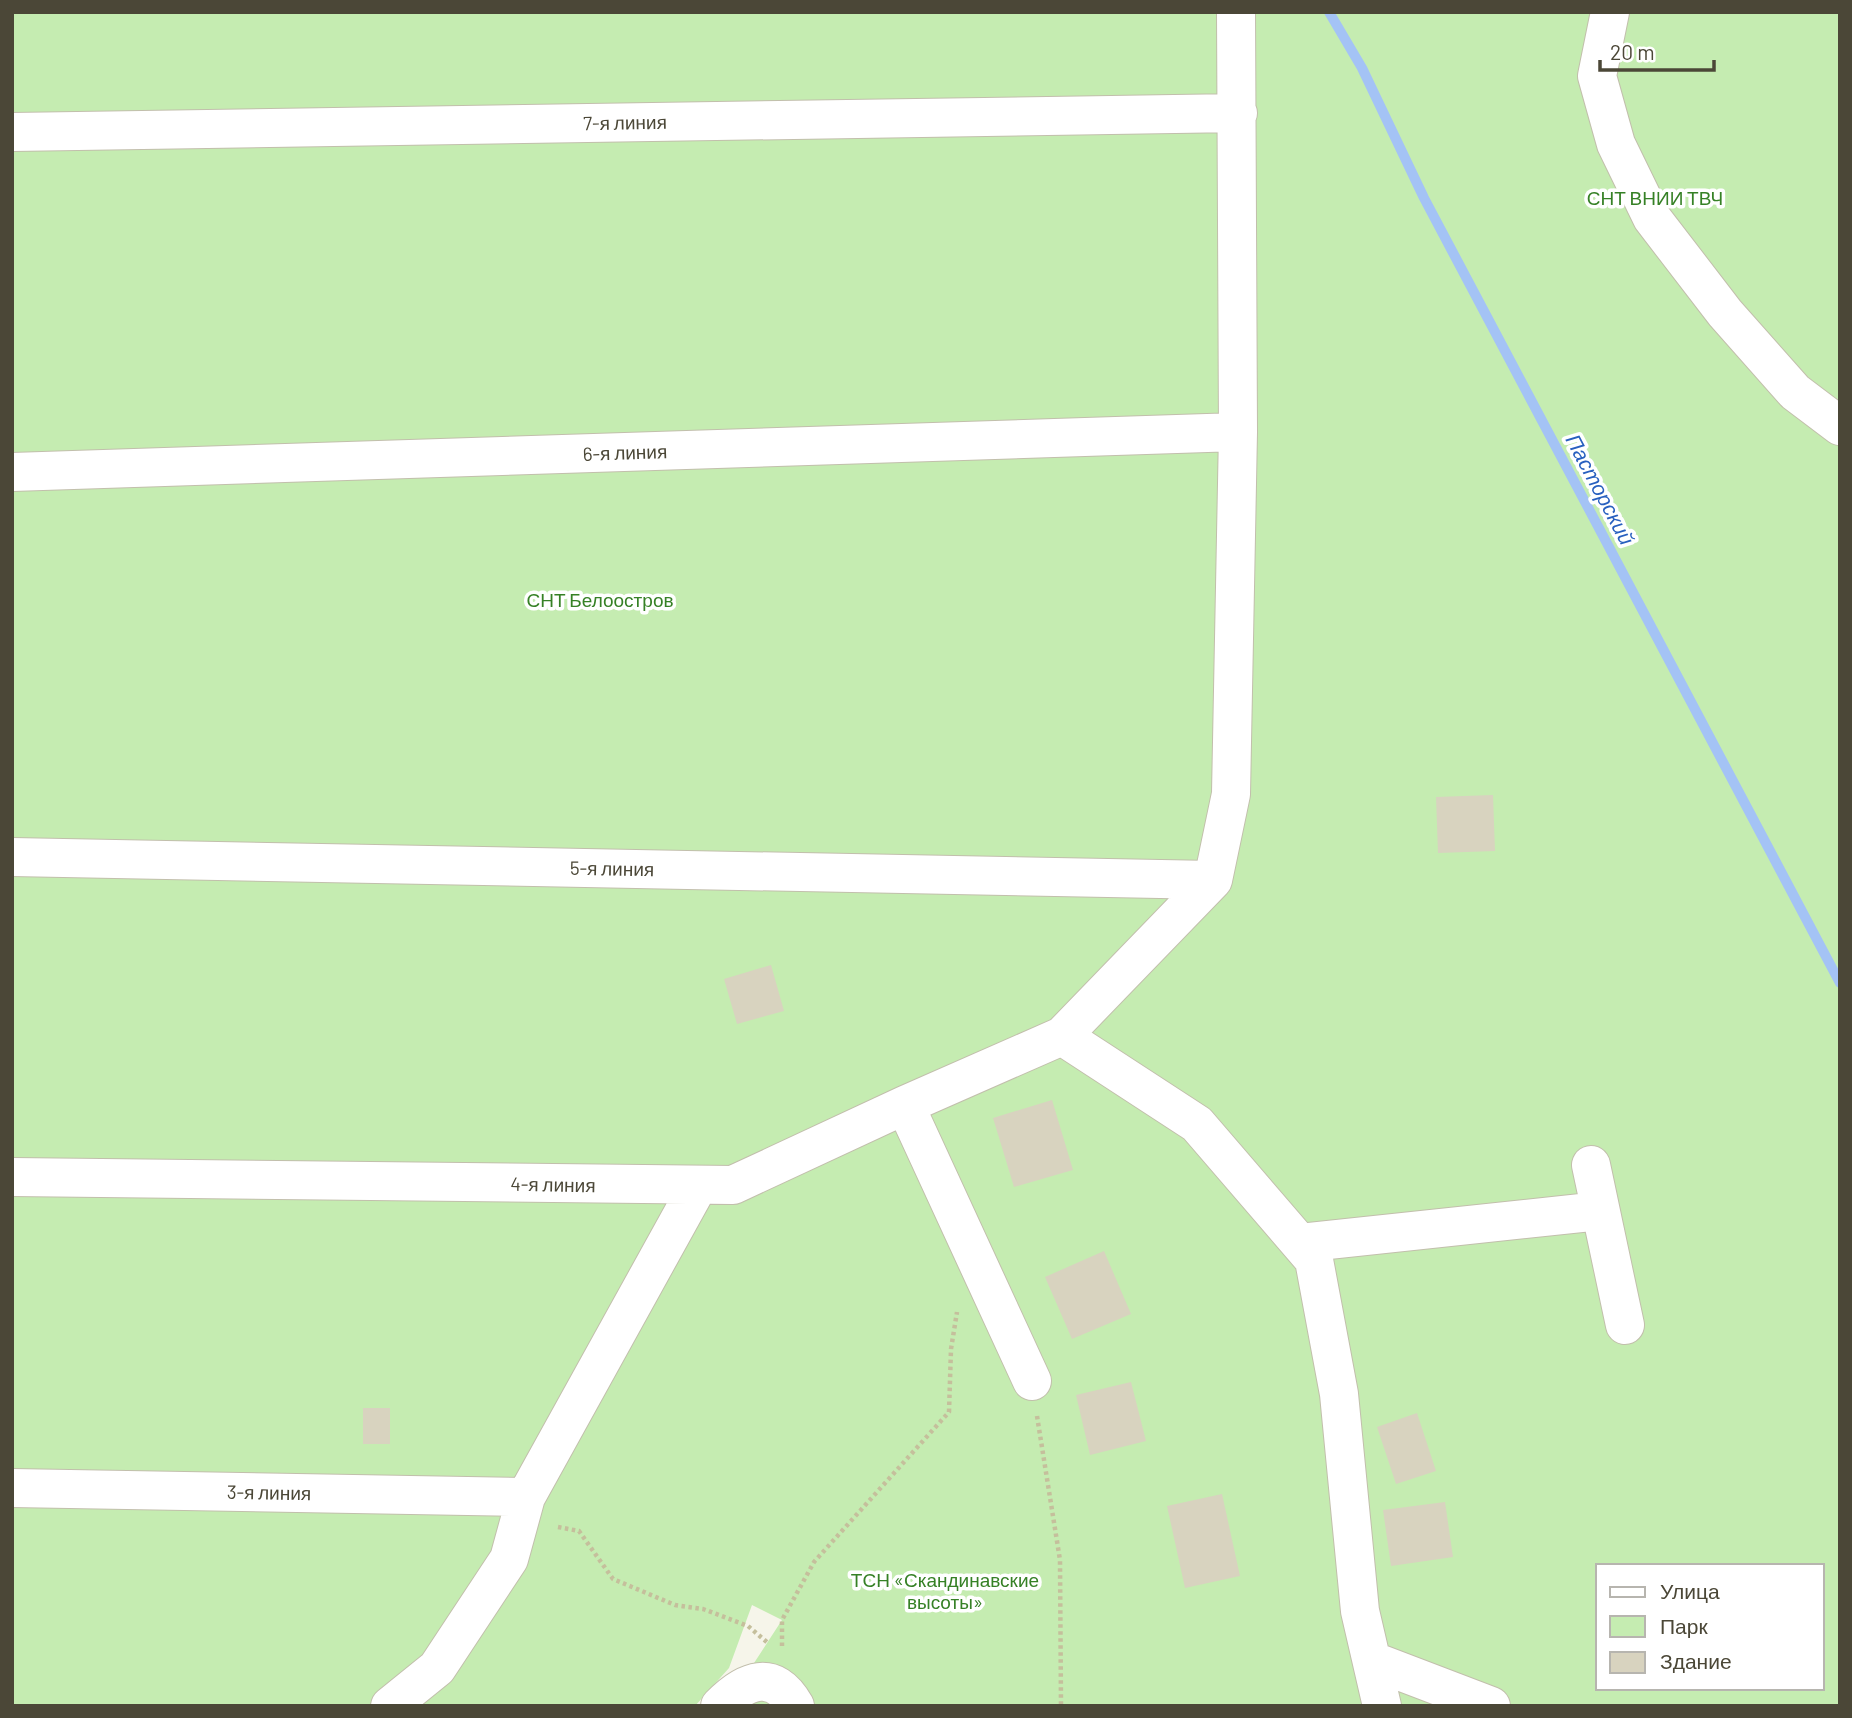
<svg xmlns="http://www.w3.org/2000/svg" width="1852" height="1718" font-family="Barlow,sans-serif">
<style>
.green{fill:#c5ecb1;fill-rule:evenodd}
.lines{fill:none;stroke-linecap:round;stroke-linejoin:round}
.stream{stroke:#a4c3f5;stroke-width:10}
.building{fill:#d8d3bf}
.minor-casing{stroke:#c2bfac;stroke-width:40}
.path{stroke:#c5bf9c;stroke-width:4.5;stroke-dasharray:3.5 3.5;stroke-linecap:butt}
.minor{stroke:#fff;stroke-width:38}
.labels{text-anchor:middle;dominant-baseline:central;stroke-width:7;stroke-linejoin:round;paint-order:stroke}
.street-label{font-size:19px;fill:#4b4737;stroke:#fff}
.park-label{font-size:19px;fill:#368126;stroke:#fff}
.water-label{font-size:21px;font-style:italic;fill:#2860bf;stroke:#fff}
</style>
<rect width="100%" height="100%" fill="#f6f5ea"/>
<path class="green" d="M12,12H1840V1706H720L739,1686L782,1620L752,1605L729,1668L695,1706H12ZM1598,1566H1822V1688H1598Z"/>
<g class="lines">
<path class="stream" d="M1329,12L1362,68L1424,198L1840,983"/>
</g>
<path class="building" d="M1493,795L1495,851L1438,853L1436,797Z
M771,965L784,1011L737,1024L724,979Z
M1052,1100L1073,1170L1014,1187L993,1118Z
M1104,1251L1131,1314L1072,1339L1045,1277Z
M1131,1382L1146,1441L1090,1455L1076,1395Z
M363,1408H390V1444H363Z
M1417,1413L1436,1471L1396,1484L1377,1427Z
M1222,1494L1240,1576L1185,1588L1167,1506Z
M1445,1502L1453,1557L1391,1566L1383,1510Z"/>
<g class="lines">
<g class="minor-casing">
<path id="minor" d="M1610,12L1597,76L1616,144L1652,218L1725,313L1795,392L1840,426
M12,132L1238,113
M12,472L1238,432
M12,857L1213,880
M1062,1036L1197,1124L1314,1260L1339,1394L1360,1611L1382,1706
M905,1105L1032,1381
M1591,1165L1625,1325
M12,1177L733,1185L905,1105L1062,1036L1213,880L1231,794L1238,432L1236,12
M1300,1243L1600,1211
M12,1488L526,1497
M1373,1661L1491,1706
M390,1706L437,1668L509,1559L526,1497L698,1186
M720,1706C745,1680 774,1668 795,1706"/>
</g>
<path class="path" d="M1037,1416L1060,1560L1061,1706
M558,1527L579,1531L613,1579L675,1605L703,1609L748,1626L768,1643
M782,1646V1620L814,1562L949,1412L951,1349L957,1312"/>
<use href="#minor" class="minor"/>
</g>
<g class="labels">
<g class="street-label">
<text transform="translate(625 122) rotate(-1)">7-я линия</text>
<text transform="translate(625 452) rotate(-2)">6-я линия</text>
<text transform="translate(612 868) rotate(1)">5-я линия</text>
<text transform="translate(553 1184) rotate(1)">4-я линия</text>
<text transform="translate(269 1492) rotate(1)">3-я линия</text>
</g>
<g class="park-label">
<text x="1655" y="197">СНТ ВНИИ ТВЧ</text>
<text x="600" y="599">СНТ Белоостров</text>
<text x="945" y="1579">ТСН «Скандинавские<tspan x="945" dy="22">высоты»</tspan></text>
</g>
<g class="water-label">
<text transform="translate(1601 489) rotate(62)">Пасторский</text>
</g>
</g>
<rect width="1852" height="1718" fill="none" stroke="#4b4737" stroke-width="28"/>
<rect x="1596" y="1564" width="228" height="126" fill="#ffffff" stroke="#b7b5af" stroke-width="2"/>
<rect x="1610" y="1587" width="35" height="10" fill="#ffffff" stroke="#b7b5af" stroke-width="2"/>
<text x="1660" y="1599" font-size="21" fill="#4b4737">Улица</text>
<rect x="1610" y="1616" width="35" height="21" fill="#c5ecb1" stroke="#b7b5af" stroke-width="2"/>
<text x="1660" y="1634" font-size="21" fill="#4b4737">Парк</text>
<rect x="1610" y="1652" width="35" height="21" fill="#d8d3bf" stroke="#b7b5af" stroke-width="2"/>
<text x="1660" y="1669" font-size="21" fill="#4b4737">Здание</text>
<path d="M1600 60v10h114v-10" fill="none" stroke="#4b4737" stroke-width="3.5"/>
<text x="1610" y="60" font-size="21" fill="#4b4737" stroke="#ffffff" stroke-width="5" paint-order="stroke">20 m</text>
</svg>
